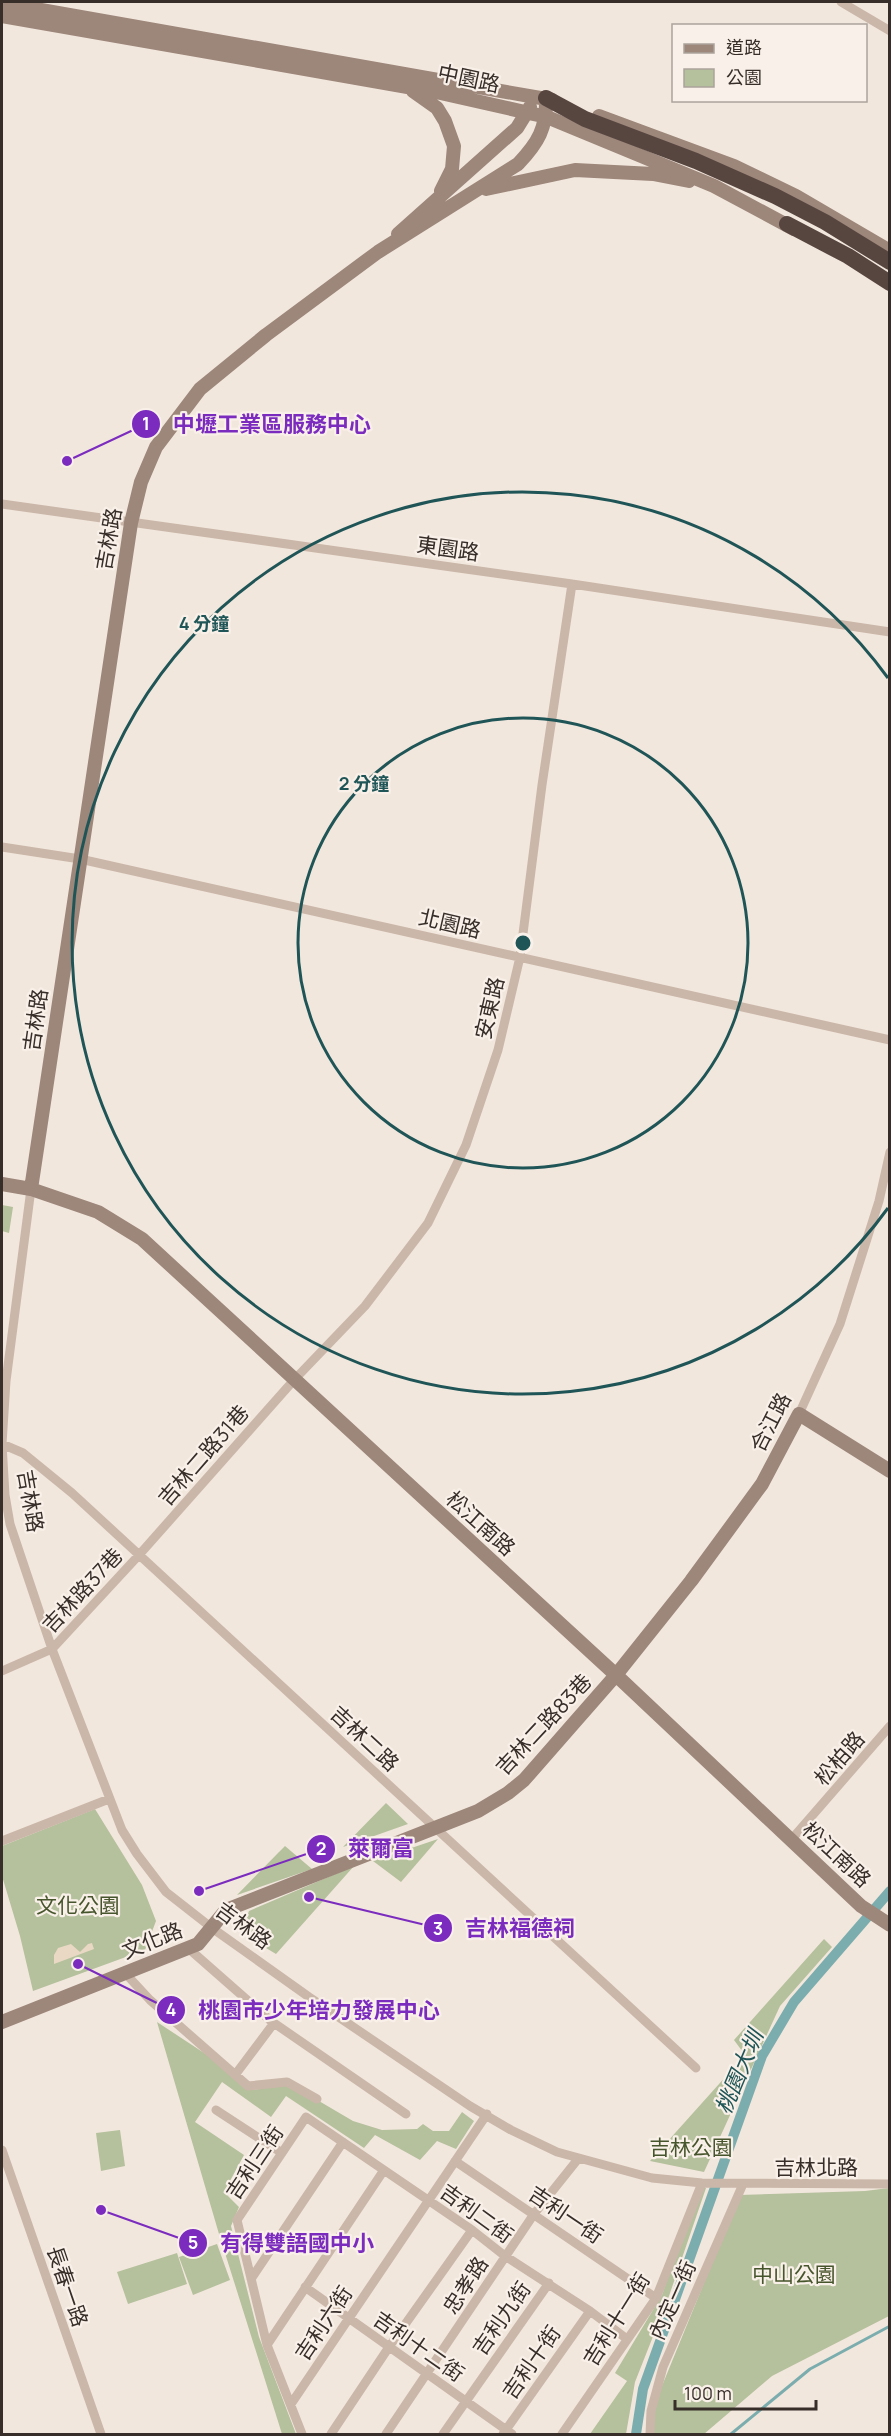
<svg xmlns="http://www.w3.org/2000/svg" width="891" height="2436" font-family="Manrope,'Noto Sans TC',sans-serif">
<style>
.green{fill:#b5c09d}
.plaza{fill:#e9d8c4}
.lines{fill:none;stroke-linecap:round;stroke-linejoin:round}
.stream{stroke:#7cadae;stroke-width:3}
.canal{stroke:#7cadae;stroke-width:10}
.street{stroke:#cab7a9;stroke-width:9}
.secondary{stroke:#9d867a;stroke-width:14}
.highway{stroke:#574640;stroke-width:16}
.ring{fill:none;stroke:#1f5557;stroke-width:3}
.labels{text-anchor:middle;dominant-baseline:central;stroke-width:4.5;stroke-linejoin:round;paint-order:stroke}
.street-label{font-size:21px;fill:#372d29;stroke:#f9f1e9}
.park-label{font-size:21px;fill:#47552d;stroke:#f9f1e9}
.water-label{font-size:22px;font-style:italic;fill:#1f5557;stroke:#f9f1e9}
.centre{fill:#1f5557;stroke:#f9f1e9;stroke-width:3}
.ring-label{font-size:18px;text-anchor:middle;font-weight:bold;fill:#1f5557;stroke:#f9f1e9;stroke-width:4.5;stroke-linejoin:round;paint-order:stroke}
.leader{fill:none;stroke:#7b2cbf;stroke-width:2}
.callout-dot{fill:#7b2cbf;stroke:#f9f1e9;stroke-width:2}
.mark-label{font-size:18px;text-anchor:middle;font-weight:bold;fill:#fff}
.callout-label{font-size:22px;text-anchor:middle;font-weight:bold;fill:#7b2cbf;stroke:#f9f1e9;stroke-width:4.5;stroke-linejoin:round;paint-order:stroke}
</style>
<rect width="100%" height="100%" fill="#f2e7dd"/>
<path class="green" d="M2,1205L13,1207L9,1233L2,1231Z
M386,1803L408,1824L343,1847Z
M95,1809L142,1885L156,1921L145,1950L33,1991L20,1936L2,1876V1846Z
M438,1839L401,1882L373,1861Z
M285,1846L312,1869L237,1895L279,1852Z
M354,1866L276,1954L241,1933L249,1911Z
M824,1939L832,1947L780,2006L704,2172L650,2161L745,2055L734,2040Z
M157,2022L227,2068L253,2090L290,2084L353,2121L382,2130L417,2129L423,2124L433,2131H449L462,2112L474,2121L456,2149L437,2141L420,2160L375,2135L364,2148L286,2096L271,2117L222,2082L195,2122L244,2155L224,2192L239,2207L231,2226L259,2337L296,2434H282L219,2234Z
M120,2130L125,2166L101,2171L96,2133Z
M699,2187L706,2188L669,2296L635,2382L626,2434H590L627,2381L615,2373L662,2295Z
M889,2188V2316L772,2376L704,2434H649L655,2403L740,2195L865,2191Z
M217,2244L230,2280L193,2295L179,2257Z
M177,2253L187,2284L128,2304L117,2272Z"/>
<path class="plaza" d="M92,1943L94,1949L54,1964V1955L58,1948L71,1944L80,1952L88,1944Z"/>
<g class="lines">
<path class="stream" d="M731,2434L810,2369L890,2326"/>
<path class="canal" d="M636,2434L643,2389L762,2056L794,2002L890,1891"/>
<path class="street" d="M841,2L890,31
M2,504L572,584L890,632
M2,847L80,859L890,1040
M31,1189L6,1381L2,1444L5,1495L10,1524L52,1649L122,1830L137,1854L166,1892L212,1928L309,1997L470,2106L511,2130L557,2152L652,2178L702,2183L890,2184
M799,1414L840,1324L879,1201L890,1152
M2,1444L23,1453L72,1493L696,2068
M2,1671L52,1649L139,1555L294,1380L365,1306L428,1223L466,1145L498,1050L520,957L542,785L572,584
M791,1840L890,1726
M2,1841L109,1799
M188,1948L271,2021L406,2114
M125,1973L150,2000L248,2086L287,2082L317,2099
M235,2075L274,2023
M216,2110L282,2153
M2,2150L101,2434
M455,2161L656,2298
M251,2279L343,2142
M305,2287L512,2434
M267,2345L384,2170
M291,2404L487,2114
M302,2434L267,2345L237,2220L306,2117L472,2230L505,2256L590,2311L627,2339
M331,2434L389,2347L472,2230
M386,2434L534,2214L578,2159
M443,2434L549,2283
M503,2434L590,2311
M562,2434L656,2298L702,2183
M650,2434L651,2411L663,2367L743,2184"/>
<path class="secondary" d="M2,3L552,100
M2,16L436,92L547,117L714,186L794,229
M413,91L437,108L445,121L454,146L452,169L441,191
M599,116L734,166L796,196L890,251
M486,189L575,170L653,174L689,181
M398,234L517,128L530,107
M2,1184L31,1189L98,1212L142,1239L616,1675L861,1906L890,1925
M31,1189L131,523L141,482L156,447L200,389L266,335L378,252L518,164C538,143 547,128 546,98
M2,2022L198,1944L226,1910L478,1811L508,1793L524,1780L616,1675L691,1581L762,1484L799,1414L890,1471"/>
<path class="highway" d="M546,98L585,119L696,161L775,196L825,222L890,262
M787,224L848,256L890,283"/>
</g>
<g class="ring">
<circle cx="523" cy="943" r="225"/>
<path d="M888 1208A451 451 0 1 1 888 678"/>
</g>
<g class="labels">
<g class="street-label">
<text transform="translate(469 78) rotate(12)">中園路</text>
<text transform="translate(108 539) rotate(-80)">吉林路</text>
<text transform="translate(448 548) rotate(8)">東園路</text>
<text transform="translate(450 923) rotate(13)">北園路</text>
<text transform="translate(489 1008) rotate(-77)">安東路</text>
<text transform="translate(35 1020) rotate(-82)">吉林路</text>
<text transform="translate(770 1422) rotate(-63)">合江路</text>
<text transform="translate(203 1455) rotate(-49)">吉林二路31巷</text>
<text transform="translate(31 1501) rotate(80)">吉林路</text>
<text transform="translate(481 1523) rotate(42)">松江南路</text>
<text transform="translate(82 1590) rotate(-47)">吉林路37巷</text>
<text transform="translate(543 1724) rotate(-47)">吉林二路83巷</text>
<text transform="translate(365 1738) rotate(43)">吉林二路</text>
<text transform="translate(839 1758) rotate(-49)">松柏路</text>
<text transform="translate(837 1854) rotate(43)">松江南路</text>
<text transform="translate(244 1925) rotate(36)">吉林路</text>
<text transform="translate(152 1940) rotate(-22)">文化路</text>
<text transform="translate(254 2162) rotate(-56)">吉利三街</text>
<text x="816" y="2167">吉林北路</text>
<text transform="translate(477 2213) rotate(36)">吉利二街</text>
<text transform="translate(566 2214) rotate(34)">吉利一街</text>
<text transform="translate(465 2285) rotate(-57)">忠孝路</text>
<text transform="translate(68 2286) rotate(71)">長春一路</text>
<text transform="translate(672 2300) rotate(-66)">內定一街</text>
<text transform="translate(501 2318) rotate(-55)">吉利九街</text>
<text transform="translate(616 2319) rotate(-58)">吉利十一街</text>
<text transform="translate(323 2323) rotate(-56)">吉利六街</text>
<text transform="translate(419 2346) rotate(35)">吉利十二街</text>
<text transform="translate(531 2362) rotate(-55)">吉利十街</text>
</g>
<g class="park-label">
<text x="78" y="1905">文化公園</text>
<text x="691" y="2147">吉林公園</text>
<text x="794" y="2274">中山公園</text>
</g>
<g class="water-label">
<text transform="translate(739 2072) rotate(-67)">桃園大圳</text>
</g>
</g>
<circle cx="523" cy="943" r="9" class="centre"/>
<g class="ring-label">
<text x="204" y="630">4 分鐘</text>
<text x="364" y="790">2 分鐘</text>
</g>
<path class="leader" d="M67 461L146 424M199 1891L321 1849M309 1897L438 1928M78 1964L171 2010M101 2210L193 2243"/>
<g class="callout-dot">
<circle cx="67" cy="461" r="6"/>
<circle cx="199" cy="1891" r="6"/>
<circle cx="309" cy="1897" r="6"/>
<circle cx="78" cy="1964" r="6"/>
<circle cx="101" cy="2210" r="6"/>
<circle cx="146" cy="424" r="15"/>
<circle cx="321" cy="1849" r="15"/>
<circle cx="438" cy="1928" r="15"/>
<circle cx="171" cy="2010" r="15"/>
<circle cx="193" cy="2243" r="15"/>
</g>
<g class="mark-label">
<text x="146" y="430">1</text>
<text x="321" y="1855">2</text>
<text x="438" y="1935">3</text>
<text x="171" y="2016">4</text>
<text x="193" y="2249">5</text>
</g>
<g class="callout-label">
<text x="272" y="432">中壢工業區服務中心</text>
<text x="381" y="1856">萊爾富</text>
<text x="520" y="1936">吉林福德祠</text>
<text x="319" y="2018">桃園市少年培力發展中心</text>
<text x="297" y="2251">有得雙語國中小</text>
</g>
<rect width="891" height="2436" fill="none" stroke="#372d29" stroke-width="6"/>
<rect x="672" y="24" width="195" height="78" fill="#f9f1e9" stroke="#aba39c" stroke-width="1.5"/>
<rect x="684" y="44" width="30" height="9" fill="#9d867a" stroke="#aba39c" stroke-width="1.5"/>
<text x="726" y="54" font-size="18" fill="#372d29">道路</text>
<rect x="684" y="69" width="30" height="18" fill="#b5c09d" stroke="#aba39c" stroke-width="1.5"/>
<text x="726" y="84" font-size="18" fill="#372d29">公園</text>
<path d="M675 2400v9h141v-9" fill="none" stroke="#372d29" stroke-width="3"/>
<text x="684" y="2400" font-size="18" fill="#372d29" stroke="#f9f1e9" stroke-width="4.5" paint-order="stroke">100 m</text>
</svg>
